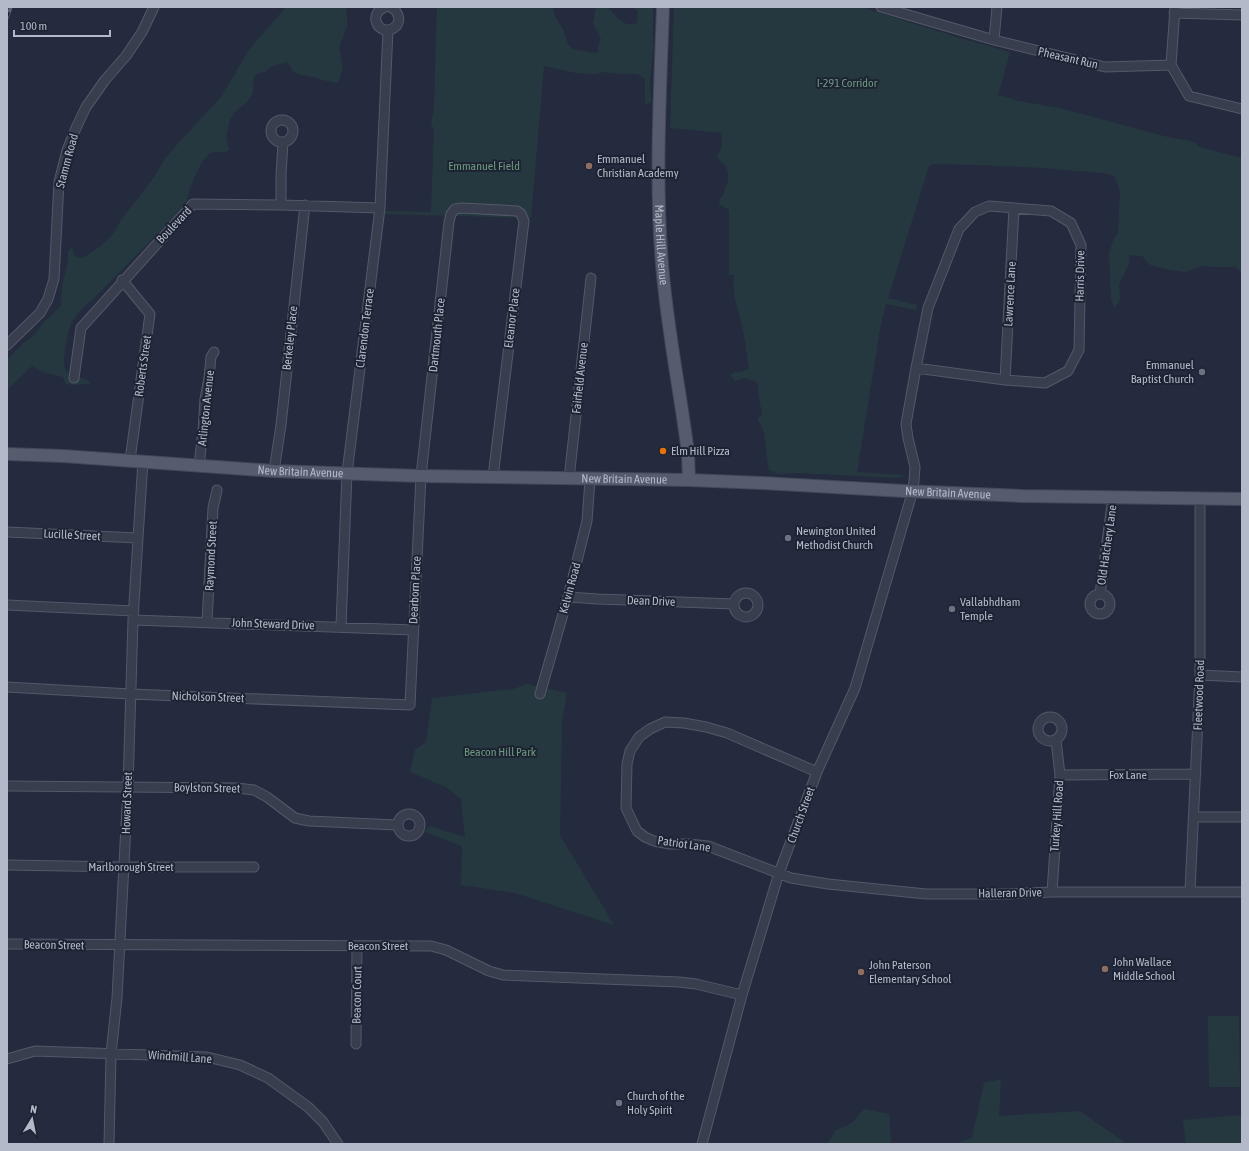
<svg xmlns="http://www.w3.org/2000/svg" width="1249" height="1151" font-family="'Asap Condensed',sans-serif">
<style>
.green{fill:#26383f}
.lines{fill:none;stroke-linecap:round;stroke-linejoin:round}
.minor-casing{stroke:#535969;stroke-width:11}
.major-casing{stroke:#414757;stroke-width:14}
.minor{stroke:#383e4e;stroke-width:9}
.major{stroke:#565c6e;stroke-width:12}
.rail-casing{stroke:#5a6175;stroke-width:3.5}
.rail{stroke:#1d2333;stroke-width:2;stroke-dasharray:6;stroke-linecap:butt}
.education-dot{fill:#8d6e63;stroke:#1d2333;stroke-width:1.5}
.worship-dot{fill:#6b7280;stroke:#1d2333;stroke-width:1.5}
.food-dot{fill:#e8710a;stroke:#1d2333;stroke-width:1.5}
.labels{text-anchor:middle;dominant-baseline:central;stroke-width:4;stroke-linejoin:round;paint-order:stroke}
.street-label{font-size:12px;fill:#b4b9c9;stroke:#1d2333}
.park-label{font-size:12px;fill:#6b9a7c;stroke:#1d2333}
.poi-label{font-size:12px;fill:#b4b9c9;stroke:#1d2333;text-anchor:start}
</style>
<rect width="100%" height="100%" fill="#242b3e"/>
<path class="green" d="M286,7H346L347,17V26L339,48L343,67L339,81L337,83C327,82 318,78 309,76C305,75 300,75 296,73C291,71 291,64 286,62L271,67L265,72L258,73L254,77L253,92L252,95L247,102L236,111L230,119L226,138L229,149L228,151C222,153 216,151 210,153L202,162L196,174L189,191L187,200L182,207C156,237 127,264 100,292C91,301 81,308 74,318C68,327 62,358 65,368C69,380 84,375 90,383V385L83,384L73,385L66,384L63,377L45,373L32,366L7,390V360L20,346L35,334L43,323L59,308L61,305L62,286L68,261V251L72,247L74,255L77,257L83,258L101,246L113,234L121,220L155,176L164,160L181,140L221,97L249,50L264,32Z
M437,7H553L555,16L563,29L568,44L573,49L596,53L598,52V47L601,39L593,23L596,7H608C615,15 624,29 637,23L638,14L637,10L632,7H653V49L650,82L651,102L648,104L645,103V79L637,74H622L604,72L595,74L576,73L544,66L531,218L385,214L386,211L431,212L434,129L431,124L434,107Z
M674,7H861L963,39L1010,52L998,95L1019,101L1059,108L1168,137L1190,141L1195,143L1199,147L1242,158V273L1236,267H1212L1201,266L1194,269L1184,272L1170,270L1150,265L1142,256L1130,255L1129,264L1119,284L1120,298L1118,303L1114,307L1111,298L1109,253L1114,238L1118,233L1120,191L1117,182L1114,176C1101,171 1087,172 1074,171C1028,166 980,165 933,164L929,166L888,298L917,305L916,310L886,304L881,323L857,472L904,475V476L899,478L799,473L778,474L769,470L768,465L764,432L758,419L759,417L762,415L757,382L744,378L735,381L731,376V374L734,372H740L749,369C747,357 746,344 743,331C740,313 731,295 734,275H729V210L719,204L720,199L724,194L725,187L728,183V173L726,166L718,159L717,157L721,149L722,133L670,128Z
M527,684L567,693L562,721L560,835L614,925L515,893L461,885L462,846L425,832L429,826L465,837L461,799L446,787L410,772L415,750L426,742L432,698L513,689Z
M1208,1016H1239L1240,1087H1209Z
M1001,1079L999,1116L1080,1111L1124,1142L1123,1144H959L960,1142L972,1138L984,1083Z
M864,1109L889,1114L891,1144H827L836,1130L852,1123Z
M1242,1115V1144H1186L1183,1120Z"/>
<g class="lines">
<g class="minor-casing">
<path id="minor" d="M385,7C368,13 377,35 392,29C403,24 399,10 390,7
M881,7L994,40L1105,67L1171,65
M1174,13L1242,15
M994,40L997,7
M1171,65L1189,96L1242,109
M1171,65L1175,8
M271 131a11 11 0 1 1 22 0a11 11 0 1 1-22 0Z
M281,205V175L283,142
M122,280L150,314L130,460
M7,345L40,313L48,299L54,279L59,182L67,150L76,128L86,107L105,80L126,56L142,32L154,7
M74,378L81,328L193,204L281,205L380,208
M1005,380L1014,208
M199,465L203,431L205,399L209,378L211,357L214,352
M274,471L281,425L305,205
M569,479L591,278
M7,532L138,538
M734 605a12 12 0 1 1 24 0a12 12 0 1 1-24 0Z
M1100,594L1113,497
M1090 604a10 10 0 1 1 20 0a10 10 0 1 1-20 0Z
M568,597L598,599L734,604
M7,605L134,611
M133,620L413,630
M207,622L213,508L217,490
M341,626L347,473L380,208L388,30
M1200,675L1242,677
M7,687L130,694L410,705L421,476L449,222L451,214L455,209L462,208L517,211L521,214L524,221L493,477
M540,694L568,597L587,521L590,480
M1038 729a12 12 0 1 1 24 0a12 12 0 1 1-24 0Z
M817,772L727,733L706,727L684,723L665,722L650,729L639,737L630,751L627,764L626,808L637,831L645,837L654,841L670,844H689L708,846L791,878L828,884L926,894H1004L1052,892H1242
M1060,775L1196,774
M7,786L237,788L254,790L267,797L295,818L309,821L397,825
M398 825a11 11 0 1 1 22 0a11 11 0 1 1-22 0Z
M1194,817H1242
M7,865L124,867H254
M1190,891L1200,675V498
M1052,892L1060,775L1056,740
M7,944L431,946L446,950L489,971L503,975L679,982L696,984L742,995
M356,1044L357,946
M7,1059L35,1051L207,1057L240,1065L268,1078L308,1107L323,1122L338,1144
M109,1144L111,1054L117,998L128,787L133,620L138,538L143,461
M702,1144L742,995L779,873L817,772L855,688L911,497L914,481L915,467L908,438L906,424L916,368L928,308L959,229L975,212L989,206L1051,211L1071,223L1081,245L1079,350L1068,371L1045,383L1005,380L916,368"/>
</g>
<g class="major-casing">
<g id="major">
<path id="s1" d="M663,7C660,93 655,179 662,264C667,328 680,390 688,453L689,480"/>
<path id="s2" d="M7,454L63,456L274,471L421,476L689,480L762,483L904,491L1022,496L1242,499"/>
</g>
</g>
<use href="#minor" class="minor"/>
<use href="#major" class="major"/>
<g class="rail-casing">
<path id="rail" d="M7,18L11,7"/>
</g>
<use href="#rail" class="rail"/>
</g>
<g class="education-dot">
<circle cx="589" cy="166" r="4"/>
<circle cx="1105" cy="969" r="4"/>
<circle cx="861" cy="972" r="4"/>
</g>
<g class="worship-dot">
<circle cx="1202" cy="372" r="4"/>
<circle cx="788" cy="538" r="4"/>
<circle cx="952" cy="609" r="4"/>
<circle cx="619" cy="1103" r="4"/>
</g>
<circle class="food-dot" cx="663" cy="451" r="4"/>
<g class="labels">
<g class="street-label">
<text transform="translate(1068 58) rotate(13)">Pheasant Run</text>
<text transform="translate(67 161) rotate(-75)">Stamm Road</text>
<text transform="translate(174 225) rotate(-47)">Boulevard</text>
<text stroke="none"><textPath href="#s1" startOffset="238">Maple Hill Avenue</textPath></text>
<text transform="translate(1080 276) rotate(-89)">Harris Drive</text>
<text transform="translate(1010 294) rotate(-87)">Lawrence Lane</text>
<text transform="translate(512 318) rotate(-83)">Eleanor Place</text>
<text transform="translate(365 328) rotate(-83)">Clarendon Terrace</text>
<text transform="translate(437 335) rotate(-84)">Dartmouth Place</text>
<text transform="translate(290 338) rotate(-84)">Berkeley Place</text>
<text transform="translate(143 366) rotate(-82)">Roberts Street</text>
<text transform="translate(580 378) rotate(-84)">Fairfield Avenue</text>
<text transform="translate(206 408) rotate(-84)">Arlington Avenue</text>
<text stroke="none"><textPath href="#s2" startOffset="294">New Britain Avenue</textPath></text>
<text stroke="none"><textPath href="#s2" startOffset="618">New Britain Avenue</textPath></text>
<text stroke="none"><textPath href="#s2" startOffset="942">New Britain Avenue</textPath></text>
<text transform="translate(72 535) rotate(3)">Lucille Street</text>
<text transform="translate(1107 545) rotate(-82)">Old Hatchery Lane</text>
<text transform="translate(211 556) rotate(-87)">Raymond Street</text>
<text transform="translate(570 588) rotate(-75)">Kelvin Road</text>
<text transform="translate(415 590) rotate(-87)">Dearborn Place</text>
<text transform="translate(651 601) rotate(2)">Dean Drive</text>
<text transform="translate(273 624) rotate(2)">John Steward Drive</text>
<text transform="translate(1199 695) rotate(-88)">Fleetwood Road</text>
<text transform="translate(208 697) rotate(2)">Nicholson Street</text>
<text x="1128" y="775">Fox Lane</text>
<text transform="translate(207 788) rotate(1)">Boylston Street</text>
<text transform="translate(127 803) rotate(-88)">Howard Street</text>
<text transform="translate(801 815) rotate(-70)">Church Street</text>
<text transform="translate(1057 816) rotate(-86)">Turkey Hill Road</text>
<text transform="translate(684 844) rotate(8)">Patriot Lane</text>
<text x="131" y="867">Marlborough Street</text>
<text transform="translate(1010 893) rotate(-1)">Halleran Drive</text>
<text transform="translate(54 945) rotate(1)">Beacon Street</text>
<text x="378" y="946">Beacon Street</text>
<text transform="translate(357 995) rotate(-89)">Beacon Court</text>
<text transform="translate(180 1057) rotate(4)">Windmill Lane</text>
</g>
<g class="park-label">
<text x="847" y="83">I-291 Corridor</text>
<text x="484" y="166">Emmanuel Field</text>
<text x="500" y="752">Beacon Hill Park</text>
</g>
<g class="poi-label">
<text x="597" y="159">Emmanuel<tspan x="597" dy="14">Christian Academy</tspan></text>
<text x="1194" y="365" text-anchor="end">Emmanuel<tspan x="1194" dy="14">Baptist Church</tspan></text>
<text x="671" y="451">Elm Hill Pizza</text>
<text x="796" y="531">Newington United<tspan x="796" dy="14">Methodist Church</tspan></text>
<text x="960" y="602">Vallabhdham<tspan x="960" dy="14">Temple</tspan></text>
<text x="1113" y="962">John Wallace<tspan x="1113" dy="14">Middle School</tspan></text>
<text x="869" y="965">John Paterson<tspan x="869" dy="14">Elementary School</tspan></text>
<text x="627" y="1096">Church of the<tspan x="627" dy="14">Holy Spirit</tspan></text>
</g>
</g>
<rect width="1249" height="1151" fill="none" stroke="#b4b9c9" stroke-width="16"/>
<g transform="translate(32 1119) rotate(10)" stroke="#1d2333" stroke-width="3" paint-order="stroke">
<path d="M0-3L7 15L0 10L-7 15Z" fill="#b4b9c9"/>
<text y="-6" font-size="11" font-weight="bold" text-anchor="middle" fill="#b4b9c9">N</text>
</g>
<path d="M14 30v6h96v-6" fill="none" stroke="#b4b9c9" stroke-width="2"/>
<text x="20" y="30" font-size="12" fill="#b4b9c9" stroke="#1d2333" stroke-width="3" paint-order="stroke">100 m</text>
</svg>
